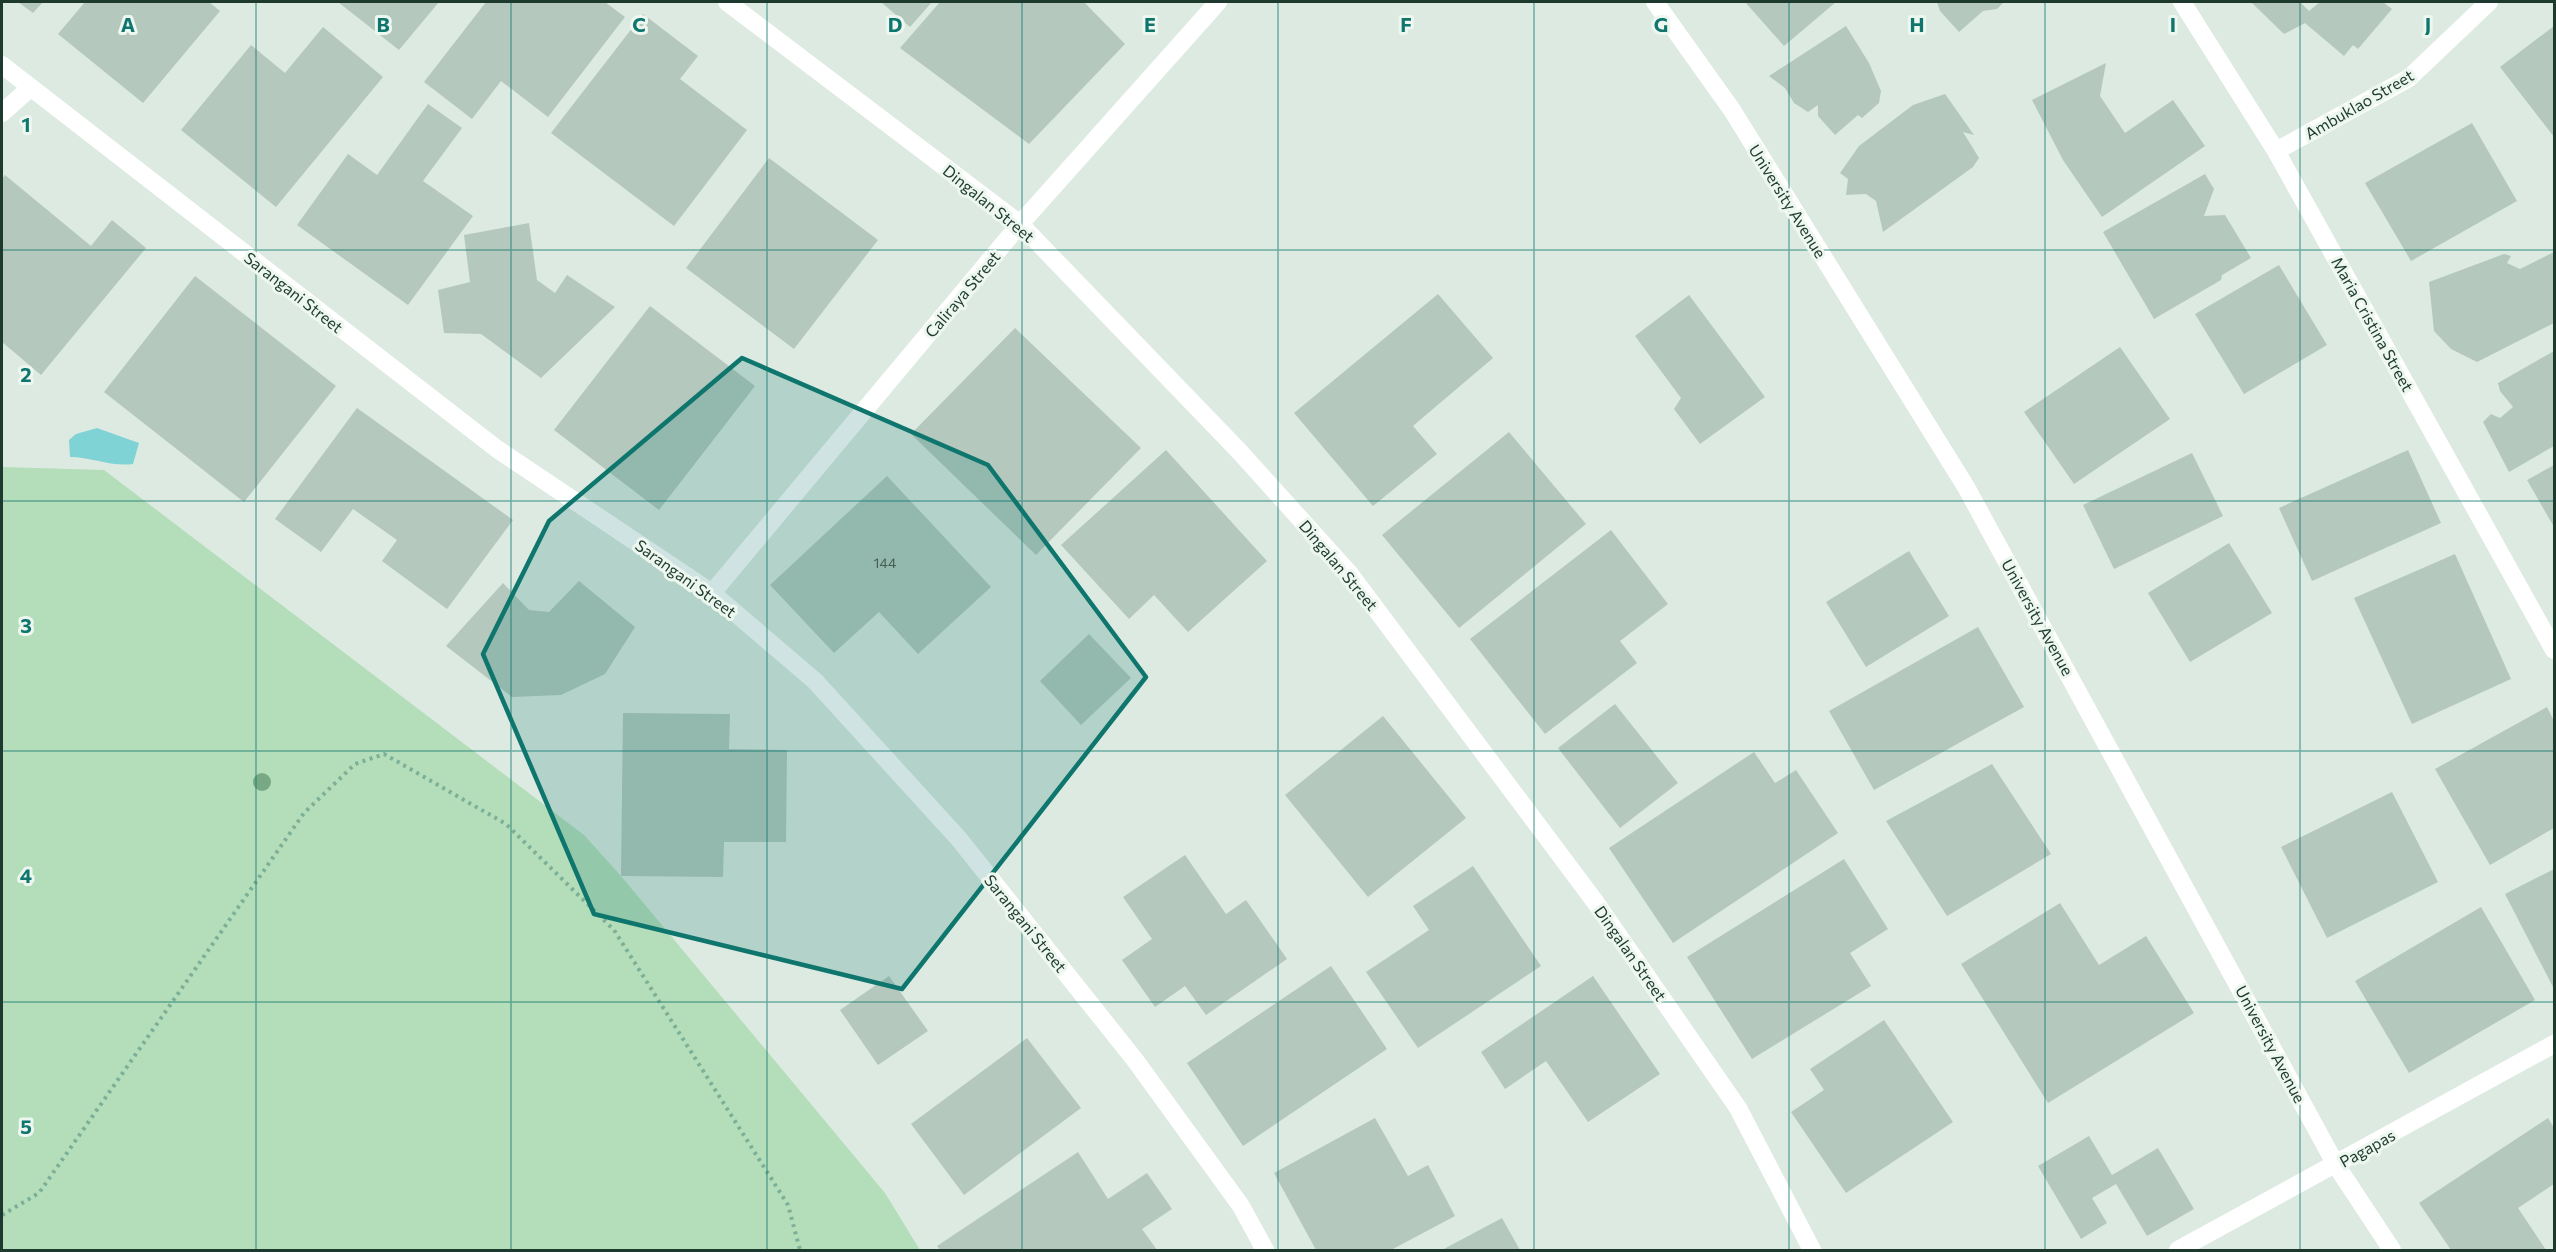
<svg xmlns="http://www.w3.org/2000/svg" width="2556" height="1252" font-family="Commissioner,sans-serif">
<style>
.green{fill:#b4ddb9}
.water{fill:#80d3d4}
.building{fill:#b5c8bd}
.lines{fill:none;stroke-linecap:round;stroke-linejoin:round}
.path{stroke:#7bb097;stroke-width:4;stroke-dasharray:3 4.5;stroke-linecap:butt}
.minor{stroke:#fff;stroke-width:18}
.tree{fill:#78a984}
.marked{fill:#0f766e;fill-opacity:0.2;stroke:#0f766e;stroke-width:4.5;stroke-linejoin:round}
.grid{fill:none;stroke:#0f766e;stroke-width:1.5;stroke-opacity:0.55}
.labels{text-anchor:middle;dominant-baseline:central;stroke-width:6;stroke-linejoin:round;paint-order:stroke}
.number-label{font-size:14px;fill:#445e52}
.street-label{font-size:16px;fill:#1e3a2e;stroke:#edf7f0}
.grid-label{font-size:20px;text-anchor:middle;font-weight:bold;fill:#0f766e;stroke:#edf7f0;stroke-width:6;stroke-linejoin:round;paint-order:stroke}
</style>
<rect width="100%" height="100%" fill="#ddeae2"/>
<path class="green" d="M2,467L104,470L584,835L621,876L885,1193L920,1250H2Z"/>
<path class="water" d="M97,428L139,443L133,464C111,467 92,457 70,457L69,440L76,434Z"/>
<path class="building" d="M18,2H43L33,13Z
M85,2H209L220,11L143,103L58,34Z
M338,2H439L399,50Z
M486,2H605L625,17L548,117L501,81L472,119L424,82Z
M881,2H932L910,27Z
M940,2H1084L1125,44L1029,144L900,48Z
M1745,2H1836L1784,46Z
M1937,2H2004L1997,9L1983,11L1959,32L1940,11Z
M2251,2H2300L2309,11L2320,2H2383L2392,9L2358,49L2353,45L2344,56L2305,23L2284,34Z
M643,14L698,56L680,79L747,130L674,226L551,133Z
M1846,26L1869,63L1881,91L1879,103L1862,118L1858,115L1835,135L1818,116V105L1808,112L1794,103L1785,88L1769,76Z
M2554,26V137L2500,67Z
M323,27L383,77L276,207L181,130L251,45L285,73Z
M2106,63L2100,96L2125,133L2173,100L2205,146L2102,217L2063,160L2032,100Z
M1945,94L1974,135L1963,132L1979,158L1973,167L1883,232L1876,201L1866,194L1846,195L1848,179L1840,173L1859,146L1913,105Z
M428,104L462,128L423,181L473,216L408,305L297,225L348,154L377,175Z
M2472,123L2517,201L2411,261L2365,183Z
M769,158L878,240L794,349L686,268Z
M2205,174L2214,189L2204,216L2225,215L2251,258L2222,275L2221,280L2154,319L2103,232Z
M5,175L91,246L112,220L146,248L41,375L2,342V179Z
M529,223L537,280L555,293L567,275L615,307L541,378L481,334L444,333L438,290L470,282L464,235Z
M2554,252V323L2477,362L2451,349L2434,331L2429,282L2504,254L2511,256L2507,263L2520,269Z
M2279,265L2327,345L2244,394L2195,314Z
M195,276L336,386L244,502L104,392Z
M1438,294L1493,358L1413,426L1437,454L1373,506L1294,413Z
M1689,295L1765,397L1700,444L1674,409L1681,398L1635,336Z
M650,306L755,386L659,510L554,430Z
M1015,328L1141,448L1036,555L911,434Z
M2120,347L2170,419L2074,484L2024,412Z
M2554,351V446L2509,472L2483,422L2491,414L2500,418L2513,407L2500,391L2498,383Z
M357,408L513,520L447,609L382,561L397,540L353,509L321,552L275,519Z
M1509,432L1586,524L1459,628L1382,535Z
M1166,450L1267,561L1188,632L1154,595L1129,619L1061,545Z
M2408,450L2441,523L2312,581L2279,508Z
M2192,453L2223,516L2114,569L2083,505Z
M2554,465V527L2527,480Z
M887,476L991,587L918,654L879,612L834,653L770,585Z
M1611,530L1668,604L1620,641L1637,663L1545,734L1470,639Z
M2229,543L2272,613L2190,662L2148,593Z
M1909,551L1949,616L1866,667L1826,602Z
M2455,554L2511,679L2412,724L2354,598Z
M579,581L635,627L605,674L561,695L512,697L446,646L503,583L529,610L549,612Z
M1978,627L2024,707L1874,790L1829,711Z
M1089,634L1131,678L1081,725L1040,681Z
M1615,704L1678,783L1620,828L1558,748Z
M2547,707L2554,721V828L2490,865L2435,769Z
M623,713L730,714L729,749L787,750L786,842H724L723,877L621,876Z
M1383,716L1466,818L1368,897L1285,795Z
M1754,752L1775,783L1796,770L1838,833L1673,943L1609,848Z
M1992,764L2051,854L1947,916L1886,821Z
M2392,792L2438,882L2327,938L2281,847Z
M1185,855L1226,914L1246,900L1287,959L1206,1015L1185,986L1155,1007L1122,960L1152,939L1123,897Z
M1844,859L1888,929L1850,953L1871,986L1752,1059L1687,957Z
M1473,866L1541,966L1418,1048L1366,972L1429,930L1413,906Z
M2554,869V989L2505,894Z
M2060,903L2099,965L2146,936L2194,1013L2048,1103L1961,964Z
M2481,907L2535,1000L2409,1073L2355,981Z
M1331,966L1387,1049L1243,1146L1187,1063Z
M889,976L928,1031L878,1065L840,1010Z
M1593,976L1660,1074L1588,1122L1546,1061L1505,1089L1481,1052Z
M1884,1020L1953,1122L1846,1193L1791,1112L1824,1090L1810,1069Z
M1027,1038L1081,1108L964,1195L911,1124Z
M1375,1118L1408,1176L1428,1165L1455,1216L1391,1250H1316L1274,1173Z
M2548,1118L2554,1128V1184L2518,1208L2546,1250H2451L2419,1203Z
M2089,1136L2112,1175L2158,1148L2194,1209L2147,1236L2116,1184L2092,1198L2107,1223L2081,1239L2038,1166Z
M1078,1152L1108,1199L1147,1173L1172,1209L1142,1229L1157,1250H940L937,1246Z
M1502,1218L1520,1250H1442Z"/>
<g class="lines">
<path class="path" d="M2,1215L39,1193L304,813L355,764L384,754L506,824L614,930L788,1205L800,1250"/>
<path class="minor" d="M727,2L1020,224L1239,451L1349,573L1596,903L1738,1108L1812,1250
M1655,2L1732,110L1966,487L2336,1165L2392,1250
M2182,2L2276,151L2554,650
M2,65L497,449L712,593L815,681L959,839L1135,1060L1241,1206L1265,1250
M2,113L29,89
M2276,151L2409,78L2489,2
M712,593L1020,224L1218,2
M2178,1250L2554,1044"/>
</g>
<circle class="tree" cx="262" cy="782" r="9"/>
<path class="marked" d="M742,358L988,465L1146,677L902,989L594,914L483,654L549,521Z"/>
<path class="grid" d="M256,2V1250M511,2V1250M767,2V1250M1022,2V1250M1278,2V1250M1534,2V1250M1789,2V1250M2045,2V1250M2300,2V1250M2,250H2554M2,501H2554M2,751H2554M2,1002H2554"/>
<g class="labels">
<g class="number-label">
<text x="885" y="562">144</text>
</g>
<g class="street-label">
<text transform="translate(2359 104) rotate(-30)">Ambuklao Street</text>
<text transform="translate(1788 201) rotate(58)">University Avenue</text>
<text transform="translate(989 203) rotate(39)">Dingalan Street</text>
<text transform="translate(294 292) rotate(38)">Sarangani Street</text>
<text transform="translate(962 294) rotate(-50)">Caliraya Street</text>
<text transform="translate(2373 324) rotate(61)">Maria Cristina Street</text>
<text transform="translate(1339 565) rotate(50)">Dingalan Street</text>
<text transform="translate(686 578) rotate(36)">Sarangani Street</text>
<text transform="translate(2038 617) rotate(61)">University Avenue</text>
<text transform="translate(1026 923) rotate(51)">Sarangani Street</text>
<text transform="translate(1631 953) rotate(55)">Dingalan Street</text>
<text transform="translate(2271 1044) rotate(62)">University Avenue</text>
<text transform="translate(2367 1148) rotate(-29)">Pagapas</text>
</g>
</g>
<g class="grid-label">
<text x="128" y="32">A</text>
<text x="383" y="32">B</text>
<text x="639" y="32">C</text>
<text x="895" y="32">D</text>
<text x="1150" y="32">E</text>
<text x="1406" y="32">F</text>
<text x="1661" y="32">G</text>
<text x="1917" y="32">H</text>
<text x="2173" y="32">I</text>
<text x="2428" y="32">J</text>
<text x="26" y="132">1</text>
<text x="26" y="382">2</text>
<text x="26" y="633">3</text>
<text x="26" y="883">4</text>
<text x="26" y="1134">5</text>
</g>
<rect width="2556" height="1252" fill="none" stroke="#1e3a2e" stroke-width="6"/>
</svg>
